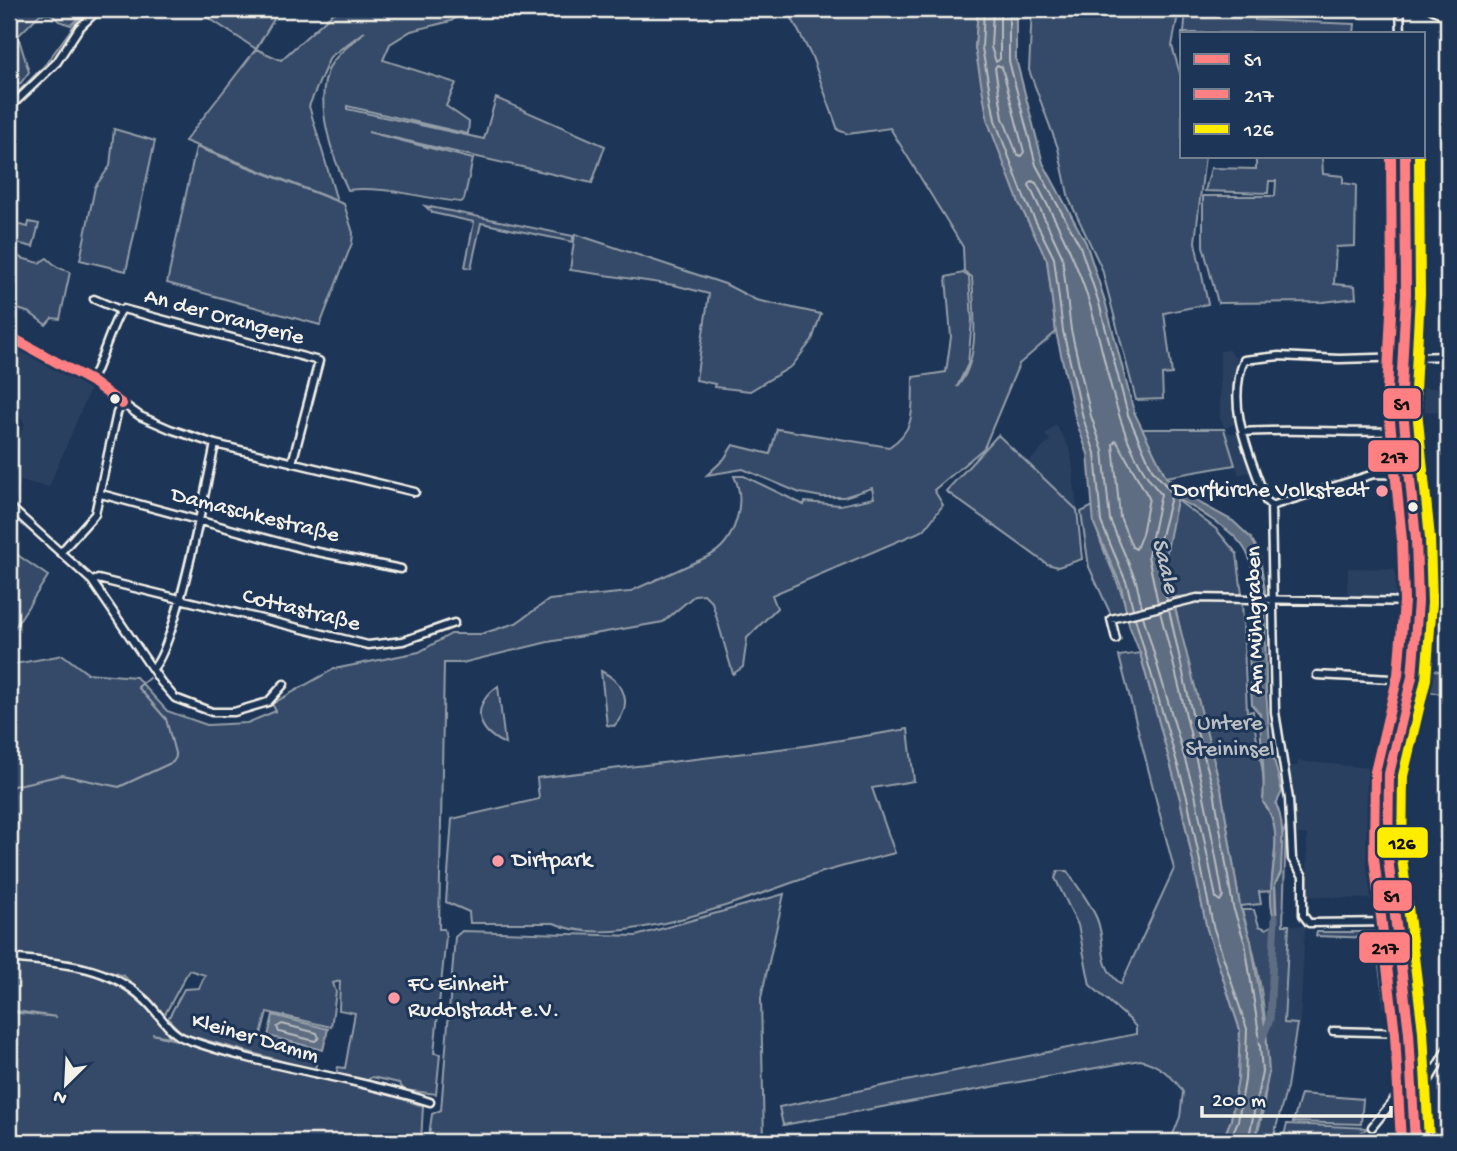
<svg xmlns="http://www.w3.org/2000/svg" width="1457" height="1151" font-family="'Gochi Hand',sans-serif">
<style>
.built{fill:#2a4060}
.green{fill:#354a67;stroke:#949ea8;stroke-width:2}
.water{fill:#5e6d82;stroke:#9aa2ab;stroke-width:2}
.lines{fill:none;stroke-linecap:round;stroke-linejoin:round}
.shore{stroke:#b8bcbf;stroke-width:2}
.stream{stroke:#9aa2ab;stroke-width:2}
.canal{stroke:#5e6d82;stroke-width:7}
.minor-casing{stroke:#f4f1e8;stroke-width:11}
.minor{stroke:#1d3557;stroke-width:6}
.bus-1-casing{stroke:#1d3557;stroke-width:16}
.bus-2-casing{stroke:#1d3557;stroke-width:16}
.bus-3-casing{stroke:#1d3557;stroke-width:16}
.bus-1{stroke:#ff8083;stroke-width:10}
.bus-2{stroke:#ff8083;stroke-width:10}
.bus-3{stroke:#ffed00;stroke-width:10}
.bus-dot{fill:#f4f1e8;stroke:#1d3557;stroke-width:2.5}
.poi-dot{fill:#ff9aa2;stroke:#1d3557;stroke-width:2.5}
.labels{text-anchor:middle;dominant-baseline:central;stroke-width:6;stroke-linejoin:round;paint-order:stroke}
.street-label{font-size:23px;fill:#f4f1e8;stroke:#1d3557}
.poi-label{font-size:23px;fill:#f4f1e8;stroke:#1d3557;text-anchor:start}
.park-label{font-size:23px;fill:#bbbfc1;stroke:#1d3557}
.water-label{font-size:24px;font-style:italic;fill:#c0c3c4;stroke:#1d3557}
.line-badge{stroke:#1d3557;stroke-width:2.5}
.pale-badge-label{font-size:19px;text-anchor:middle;font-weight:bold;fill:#111}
</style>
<rect width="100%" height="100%" fill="#1d3557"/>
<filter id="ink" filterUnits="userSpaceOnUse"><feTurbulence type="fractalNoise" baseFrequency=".0143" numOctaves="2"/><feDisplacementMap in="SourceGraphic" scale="14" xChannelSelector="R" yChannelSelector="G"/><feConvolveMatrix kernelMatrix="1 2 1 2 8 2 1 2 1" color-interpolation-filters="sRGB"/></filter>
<g filter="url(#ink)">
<path class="built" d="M17,346L91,387L49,487L21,481L16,501L9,498L17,461L11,458L25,424L19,415L9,412V375Z
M1229,350L1239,362L1238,423L1225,428L1220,419V351Z
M1406,388H1448V412L1407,411Z
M1056,424L1071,452L1077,510L1028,463L1050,440L1045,435Z
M1226,432L1240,435L1254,470L1239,475Z
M1348,568L1413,569L1412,599L1347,596Z
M1298,761L1372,768L1369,783L1383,786L1385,900L1308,896L1307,835L1292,833L1287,766H1297Z
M1289,925L1305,926L1300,1025L1284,1024Z"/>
<path class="green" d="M9,9H70L66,14L72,9H86L71,25L59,21L51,14H40L18,36L29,72L20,84L9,78Z
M195,9H280L256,49L281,60L333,13L349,9H468L451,21L411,31L390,44L383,60L456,83L446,106L469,122L468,134L347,106V109L484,139L496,98L605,146L592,183L368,132L473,159L464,200L461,202C425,199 381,185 348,190C332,157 313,101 330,66C338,51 355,42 365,31L330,57L309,106L337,201L185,141L256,49Z
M787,9H978L975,48L1019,203L1047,260L1056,332L1019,364L984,448L934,490L943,505L924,530L772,595L777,608L747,638L743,667L733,674L712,602L704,594L695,595L663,622L548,642L462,663H444L439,929H444L446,936L434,1053L440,1054L436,1094L404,1090L399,1083L372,1077L365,1082L336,1075L338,1067L345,1068L355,1013L339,1010L340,981L333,983L336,992L331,1027L267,1012L260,1038L318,1053L315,1070L183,1034L168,1019L184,989L199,988L205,975L189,970L164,1016L124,976L75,961L9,955V665L63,655L87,673L136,677L167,711L207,725L247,723L276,711L272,704L334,669L419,652L451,634H481L516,623L549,600L629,592L709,556C735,543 747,502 734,476H744L804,505L805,502L840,505L874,498L872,488L844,497H822L800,493L743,469L707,475L724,459L733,445L770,454L777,429L889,447C917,429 912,408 913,377L946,372L951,337L946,277L963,273L969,277L972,320L968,364L957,387C981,359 974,312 972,277L964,271L963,247L890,128L848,134L838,130L812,57Z
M1032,9H1179L1172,46L1182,80V156H1205L1195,242L1208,304L1164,313L1172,374L1162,375L1163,399L1136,400L1102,269L1069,199L1058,148L1029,70Z
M1186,9H1255V20L1355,24L1354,33H1182V57Z
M114,129L155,141L126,271L80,260L95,187L110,166Z
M196,147L344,204L353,233L352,243L320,325L167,283Z
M1256,156H1322L1323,174L1343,176V183L1356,185L1355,246L1336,247L1334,284L1355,286L1356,298L1323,302L1218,303L1203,246V196H1275L1276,181H1269L1268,193L1205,191L1211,168L1256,169Z
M425,206L573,236V242L481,223L471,268L465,267L474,222L433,213Z
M29,222L39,224L33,247L9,241L12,223L28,227Z
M575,234L725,284L756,300L821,314L812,340L792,366L750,391L714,387L715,384L696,380L709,294L674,285L570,270Z
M12,251L21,258L39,263L47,258L57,267L70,272L60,319L52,318L46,325L30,313L9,306V256Z
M1142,429H1224L1235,465L1166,477Z
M998,435L1077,510L1082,559L1058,567L1047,564L946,491Z
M1177,500L1216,529L1237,554L1242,594L1173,597L1163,556Z
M1093,506C1095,543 1118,575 1127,611L1112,617L1089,567L1081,512Z
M9,549L48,576L9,636Z
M1242,600L1247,712L1253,711C1255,744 1267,770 1263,802C1286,830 1270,859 1272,891L1259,892L1261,904L1240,906L1221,789L1200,716L1175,607L1197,601Z
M1140,653L1180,799L1207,929L1240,1030L1238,1079L1231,1120L1222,1142H1170L1180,1117L1183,1092C1174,1077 1157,1063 1140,1060L783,1125L779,1107L1136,1034V1027L1130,1020L1090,985L1078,925L1055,878L1058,871H1067C1077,886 1090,902 1097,919C1107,944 1096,965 1121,984L1174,869L1119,656Z
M1420,667L1444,672L1441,694L1416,689Z
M601,671C625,683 634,705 614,726L607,725Z
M498,686L505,744C475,730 471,706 498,686Z
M908,729L914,781L872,788L895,853C871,859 847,865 823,872C758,893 618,954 554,923H470L469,912L446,902L452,819L539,799L537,778L804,746Z
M1286,825L1283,925H1289L1284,1023L1297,1024L1287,1087L1273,1139L1272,1142H1255C1279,1069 1264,983 1242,910H1254L1259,926L1266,929L1277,923L1275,884L1281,872V839Z
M784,894L761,998L764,1142H428L432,1114L441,1110L455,937L462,931L636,936Z
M1317,932H1390L1402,1008H1385L1375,938L1316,936Z
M9,961C82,970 125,970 170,1037L152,1034L378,1091L423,1106L421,1142H47L9,1136V1012L57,1017L9,1010Z
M1301,1094L1363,1099L1361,1124L1293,1122Z
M1287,1124L1368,1128L1351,1139L1352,1142H1282Z"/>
<path class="water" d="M978,9H1016V59L1043,163L1086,243L1105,301L1134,412L1166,477L1196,501L1233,521L1251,538L1259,552L1265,590L1266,690L1270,743L1282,792L1276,804C1286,825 1281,851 1281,872L1275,884L1276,924C1259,885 1292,838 1263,802C1266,773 1260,744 1260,714L1252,705L1249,652L1252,604L1249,601C1261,562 1244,539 1211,519C1200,512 1189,503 1177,500L1164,565L1221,789L1240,906L1251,941L1266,1033L1269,1072L1255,1142H1222L1231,1120L1238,1079L1240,1030L1207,929L1180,799L1140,653L1129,625L1121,586L1094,524L1088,454L1076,421L1056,332L1047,260L1019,203L988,122L975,48Z
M273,1015L328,1029L323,1050L268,1036Z"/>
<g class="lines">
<path class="shore" d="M984,9L982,48L995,120L1025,200L1054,258L1063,331L1083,418L1095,453L1101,522L1127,584L1133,609
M993,9L991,47L996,62L1000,59V9
M1009,9V61L1036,165L1080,246L1099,303L1128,415L1152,469L1172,493L1156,555L1167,600
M997,65L1002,67L1024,152L1021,156L1017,154L1003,118L995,68Z
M1116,440L1149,498L1142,534L1136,549L1132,547L1120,517L1113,444Z
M1142,607L1136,581L1110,520L1103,451L1091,416L1071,330L1062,256L1029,185L1032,181L1036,183C1057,223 1077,261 1090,305C1109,368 1116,444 1161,494L1148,556L1158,603
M1169,610L1193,718L1214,791L1233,907L1245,943L1259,1034L1262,1072L1248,1142
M1143,616L1195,794L1216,898L1220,901L1223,897C1207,801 1185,706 1160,612
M1135,618L1187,797L1213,926L1247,1029L1245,1080L1238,1121L1229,1142
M282,1024L317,1033L319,1038L315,1041L279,1032L277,1027Z"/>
<path class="stream" d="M9,101L45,65L86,9
M9,787L62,775L119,787L173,762L176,757L166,719L138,687L149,678"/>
<path class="canal" d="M1262,1039L1270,1020L1275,917"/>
<g class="minor-casing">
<path id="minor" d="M1400,9L1401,33
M1431,9L1448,17
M9,108L57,62L79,28L99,9
M1405,156L1406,294L1401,391L1416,539L1418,602L1412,677L1389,774L1388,858L1409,1033L1415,1142
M94,299L120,310
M9,336L91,381L140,416L170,429L215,444L415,492
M91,381C100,366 115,314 123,309L319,361L292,463
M1243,432C1297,428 1350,434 1404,431
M101,494L308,550L401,569
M9,506L92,581L98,579L368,645L403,641L454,623
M1271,506L1374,474L1409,475
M61,552L95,514L117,413L122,404
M92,581L161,682L175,698L212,712H234L268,702L284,684
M1417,581L1448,582
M1116,639L1111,619L1197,598L1418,602
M152,669C175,652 207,481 215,444
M1317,675L1411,680
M1394,922L1309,923L1303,915V876L1292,859L1289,799L1275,712L1271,506L1266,501C1251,456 1225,408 1244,360L1279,356L1339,359L1448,356
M9,958C58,963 106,964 144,999C158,1011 168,1033 186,1039C265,1068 351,1076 430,1102
M1333,1031L1409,1033
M1415,1105L1448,1047
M1372,1127L1411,1079"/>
</g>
<use href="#minor" class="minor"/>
<g class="bus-1-casing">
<path id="bus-1" d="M1405,156L1406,294L1401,391L1416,539L1418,602L1412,677L1389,774L1388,858L1409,1033L1415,1142
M9,336L91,381L122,404"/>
</g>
<g class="bus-2-casing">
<path id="bus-2" d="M1391,156L1392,294L1387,391L1402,540L1404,602L1398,675L1375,772L1374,858L1395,1034L1401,1142"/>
</g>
<g class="bus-3-casing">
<path id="bus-3" d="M1419,156L1420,294L1415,391L1430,538L1432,603L1426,679L1403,776L1402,857L1423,1031L1429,1141"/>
</g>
<use href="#bus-1" class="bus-1"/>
<use href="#bus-2" class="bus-2"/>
<use href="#bus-3" class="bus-3"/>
</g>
</g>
<g class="bus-dot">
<circle cx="115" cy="399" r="6"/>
<circle cx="1413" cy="507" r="6"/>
</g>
<g class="poi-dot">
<circle cx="1382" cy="491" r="7"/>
<circle cx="498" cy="861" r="7"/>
<circle cx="394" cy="998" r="7"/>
</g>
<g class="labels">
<g class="street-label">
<text transform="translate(224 318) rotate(15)">An der Orangerie</text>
<text transform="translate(255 516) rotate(14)">Damaschkestraße</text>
<text transform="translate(301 611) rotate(14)">Cottastraße</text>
<text transform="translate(1256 620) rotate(-91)">Am Mühlgraben</text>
<text transform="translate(255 1039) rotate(16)">Kleiner Damm</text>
</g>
<g class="poi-label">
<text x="1368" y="491" text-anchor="end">Dorfkirche Volkstedt</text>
<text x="512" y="861">Dirtpark</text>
<text x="408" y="985">FC Einheit<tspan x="408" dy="26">Rudolstadt e.V.</tspan></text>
</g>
<g class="park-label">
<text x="1230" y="724">Untere<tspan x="1230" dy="26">Steininsel</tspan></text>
</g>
<g class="water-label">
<text transform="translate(1164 566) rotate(76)">Saale</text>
</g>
</g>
<g class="line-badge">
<rect x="1382" y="387" width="40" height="33" rx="7" fill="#ff8083"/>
<rect x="1367" y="439" width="53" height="34" rx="7" fill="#ff8083"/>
<rect x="1376" y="826" width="53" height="33" rx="7" fill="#ffed00"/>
<rect x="1372" y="879" width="41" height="33" rx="7" fill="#ff8083"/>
<rect x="1358" y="931" width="53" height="33" rx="7" fill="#ff8083"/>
</g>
<g class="pale-badge-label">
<text x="1402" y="410">S1</text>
<text x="1394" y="463">217</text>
<text x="1402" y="849">126</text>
<text x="1392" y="902">S1</text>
<text x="1385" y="954">217</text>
</g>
<rect width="1457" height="1151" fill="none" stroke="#1d3557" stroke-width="35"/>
<rect x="18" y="18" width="1422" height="1116" fill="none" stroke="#f4f1e8" stroke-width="2.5" filter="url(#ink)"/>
<rect x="1180" y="32" width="245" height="126" fill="#1d3557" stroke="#738091" stroke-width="2"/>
<rect x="1194" y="54" width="35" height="10" fill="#ff8083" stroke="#738091" stroke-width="2"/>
<text x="1244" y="66" font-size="21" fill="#f4f1e8">S1</text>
<rect x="1194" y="89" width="35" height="10" fill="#ff8083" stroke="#738091" stroke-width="2"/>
<text x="1244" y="102" font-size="21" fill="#f4f1e8">217</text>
<rect x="1194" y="124" width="35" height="10" fill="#ffed00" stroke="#738091" stroke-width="2"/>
<text x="1244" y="136" font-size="21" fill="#f4f1e8">126</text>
<g transform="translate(66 1084) rotate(204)" stroke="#1d3557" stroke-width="5" paint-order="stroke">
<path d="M0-5L12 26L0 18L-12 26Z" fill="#f4f1e8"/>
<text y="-10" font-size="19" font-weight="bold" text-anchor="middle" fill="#f4f1e8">N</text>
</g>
<path d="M1202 1106v10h189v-10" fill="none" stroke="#f4f1e8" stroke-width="3.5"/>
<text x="1212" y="1106" font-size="21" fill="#f4f1e8" stroke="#1d3557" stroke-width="5" paint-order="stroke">200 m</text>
</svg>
